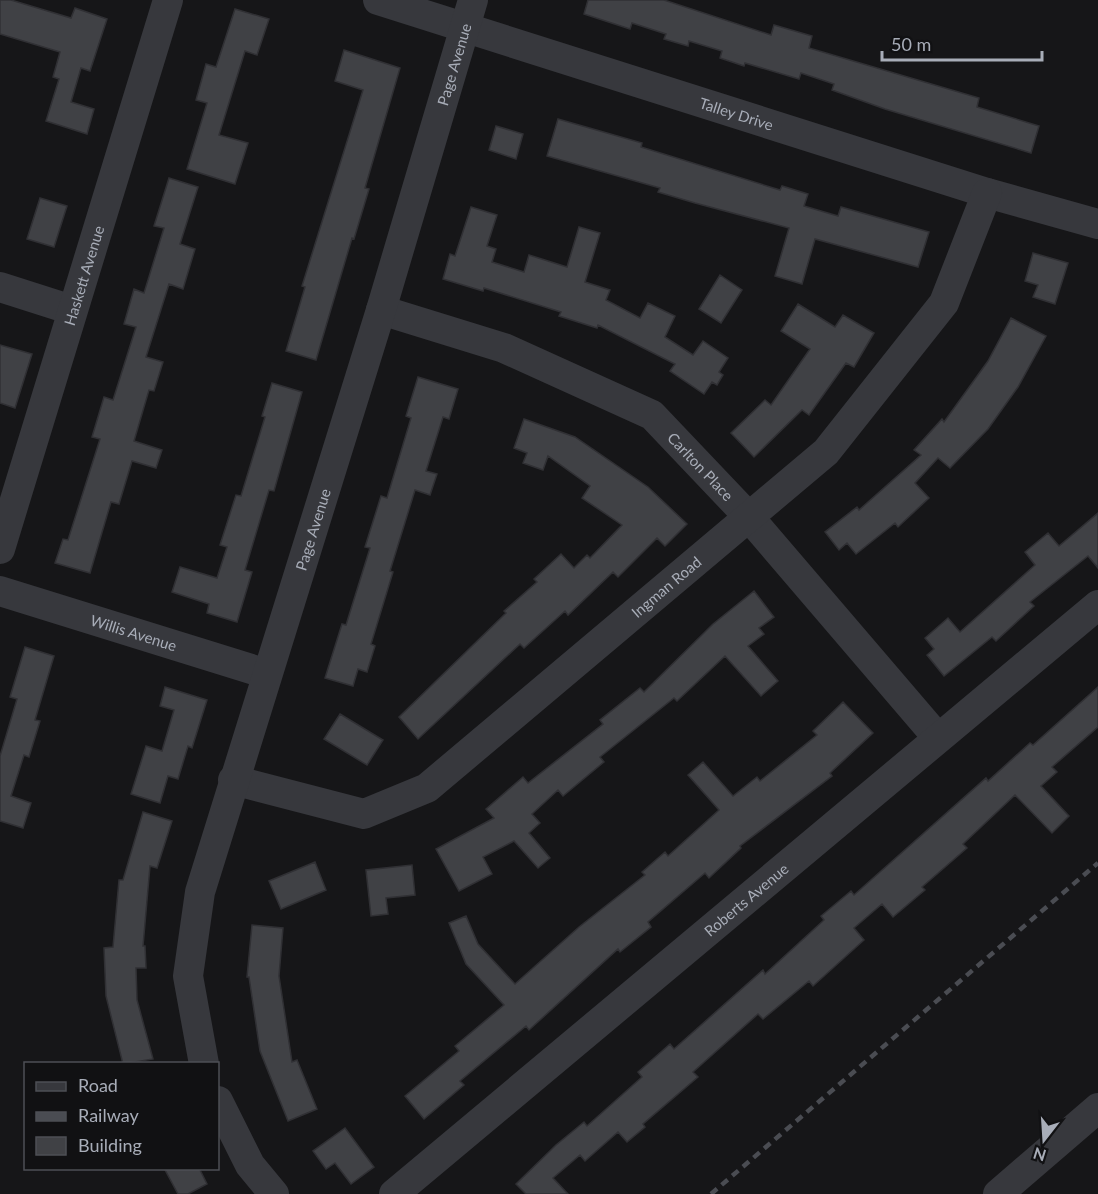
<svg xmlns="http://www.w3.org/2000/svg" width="1098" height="1194" font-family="Lato,sans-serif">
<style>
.building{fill:#404145;stroke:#303034;stroke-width:1.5}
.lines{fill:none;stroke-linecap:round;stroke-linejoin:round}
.minor{stroke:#37383d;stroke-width:30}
.rail{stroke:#4a4c52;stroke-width:4.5;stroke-dasharray:8 6;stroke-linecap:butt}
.labels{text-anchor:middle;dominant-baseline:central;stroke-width:5;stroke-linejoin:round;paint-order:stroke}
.street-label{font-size:15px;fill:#a8adb8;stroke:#111113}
</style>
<rect width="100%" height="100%" fill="#161618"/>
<path class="building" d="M0,0H11L71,18L75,8L107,19L90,71L81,68L71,102L94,109L87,134L46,121L59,79L53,77L60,52L0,34Z
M588,0H664L771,35L774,25L812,36L809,48L979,98L977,107L1039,126L1031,153L885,109L832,90L834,84L801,73L799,79L745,63L744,66L720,58L722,51L689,41L688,46L664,39L666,34L632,23L630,29L584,14Z
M235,9L269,19L257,55L245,51L219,135L248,143L235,184L187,169L207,103L196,100L206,64L216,67Z
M344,50L400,68L365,188L369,189L354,239L352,238L316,360L286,351L305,287L302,286L363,90L335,81Z
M558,119L642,143L641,147L780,190L782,186L808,194L804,206L838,216L841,207L929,232L918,267L815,239L802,284L775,276L789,228L695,203L658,192L660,188L547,156Z
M496,126L523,134L516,159L489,150Z
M169,178L198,187L180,244L195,249L183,289L169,284L146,357L163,362L154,391L149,390L134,441L162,450L156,468L132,461L119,504L111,502L90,573L55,563L63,539L68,540L100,439L92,437L104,397L113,400L136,327L124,324L134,289L144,293L164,228L154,226Z
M40,198L67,206L54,247L27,239Z
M471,207L497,215L487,246L496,249L492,262L524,272L529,255L567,267L579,227L600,233L585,282L610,290L606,300L640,318L648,303L675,316L665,337L693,355L703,341L728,358L719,372L723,375L717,385L712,382L704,394L670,371L675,364L598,325L597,328L559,316L561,312L484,288L483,291L443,279L450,254L455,256Z
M1033,253L1068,263L1055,304L1033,297L1038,285L1025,281Z
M720,275L742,290L721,323L699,309Z
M798,304L835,327L843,315L874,333L854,367L846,363L809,415L802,410L754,457L731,433L765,400L771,405L810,349L781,331Z
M1011,318L1046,336L1018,387L988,429L950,468L938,458L915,483L929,498L898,527L895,523L856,554L847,543L839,550L825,532L857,507L859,510L921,455L914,450L942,419L944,422L988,361Z
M0,345L32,354L15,408L0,403Z
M418,377L458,389L449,419L443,417L426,471L437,474L430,495L415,490L390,571L393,572L371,644L375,646L367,672L358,669L353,686L325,678L342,624L346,625L370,548L365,547L381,496L387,498L411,418L406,416Z
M272,383L302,392L274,491L269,490L245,570L252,572L237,622L207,613L209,604L172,592L180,567L217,578L227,547L220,545L236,495L241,496L265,417L262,416Z
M524,419L575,437L648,487L687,524L665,546L657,538L618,577L613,572L568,615L565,611L524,648L520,644L418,739L399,717L506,613L504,611L537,582L534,579L561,554L574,568L587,555L590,558L622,525L582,498L590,486L548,456L543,470L523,463L527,453L514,448Z
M1098,513V568L1088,556L1030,602L1034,606L996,641L992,637L944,676L927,655L934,649L925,638L948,618L960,632L1035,565L1025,552L1048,533L1059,546Z
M754,591L774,617L759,628L764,634L748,646L778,681L761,696L725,656L677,701L674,698L600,757L604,762L563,796L558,790L532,814L540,823L529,833L550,858L538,868L514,841L483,857L492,874L459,891L436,849L494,818L486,809L523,777L528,783L603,724L600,720L640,688L644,692L713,624Z
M25,647L54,656L35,720L40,721L29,757L24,755L11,796L31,803L23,828L0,821V756L17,699L10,697Z
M165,687L207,700L192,748L188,746L178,779L168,776L160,803L131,794L146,746L162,751L174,710L160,706Z
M1098,687V727L1052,767L1057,772L1041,786L1069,816L1052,833L1015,795L963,844L967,848L922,887L925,890L893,917L882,904L854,928L864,940L813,986L809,981L763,1019L758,1014L693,1072L698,1077L643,1124L645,1127L627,1142L618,1132L585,1161L580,1155L553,1178L568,1194H526L516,1184L556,1145L584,1122L587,1126L642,1077L638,1072L670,1044L674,1049L763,970L765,974L824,920L821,916L851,891L854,895L986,778L988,781L1030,743L1033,745Z
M843,702L873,733L830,773L832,776L740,846L741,848L709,878L705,873L648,922L651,927L620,952L618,949L529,1030L526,1026L460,1081L464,1085L424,1119L405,1096L459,1051L455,1046L504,1005L466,964L449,923L466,916L478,944L515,984L579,927L645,875L642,872L665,852L668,856L719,810L688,775L703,762L733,796L757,777L760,781L817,735L813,731Z
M340,714L383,740L367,765L324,739Z
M143,812L172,821L157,868L150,866L143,946H145L146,968H136L137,1000L153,1059L123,1064L106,996L104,948L113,947L119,880H123Z
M315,862L326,890L281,909L269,881Z
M412,865L415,895L386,898L388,914L371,916L366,870Z
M252,925L283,928L279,976L292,1062L297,1060L317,1109L288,1121L260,1051L249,977H247Z
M345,1128L374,1167L351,1184L335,1163L326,1169L313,1151Z
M164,1168H199L207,1184L188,1194H178Z"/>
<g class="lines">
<g class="minor">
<path id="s1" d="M378,0L987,193L1098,224"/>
<path d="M0,287L72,310"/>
<path id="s2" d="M381,310L504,348L652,415L748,516L938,738"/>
<path id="s3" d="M0,549L168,0"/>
<path id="s4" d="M0,591L267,674"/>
<path id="s5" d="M233,780L364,814L427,788L826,452L944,303L987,193"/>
<path id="s6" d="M204,1064L188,976L200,892L381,310L473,0"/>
<path d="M218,1101L250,1165L274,1194"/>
<path id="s7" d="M394,1194L1098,605"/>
<path d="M998,1194L1098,1108"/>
</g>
<path class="rail" d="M711,1194L1098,863"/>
</g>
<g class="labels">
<g class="street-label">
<text stroke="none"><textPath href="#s6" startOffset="1040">Page Avenue</textPath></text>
<text stroke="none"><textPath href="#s1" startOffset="376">Talley Drive</textPath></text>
<text stroke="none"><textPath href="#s3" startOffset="286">Haskett Avenue</textPath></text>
<text stroke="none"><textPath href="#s2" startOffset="362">Carlton Place</textPath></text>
<text stroke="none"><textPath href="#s6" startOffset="554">Page Avenue</textPath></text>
<text stroke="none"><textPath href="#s5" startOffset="516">Ingman Road</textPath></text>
<text stroke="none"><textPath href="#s4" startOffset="140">Willis Avenue</textPath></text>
<text stroke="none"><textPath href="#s7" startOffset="459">Roberts Avenue</textPath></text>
</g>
</g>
<rect x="24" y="1062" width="195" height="108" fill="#111113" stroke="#4d4f55" stroke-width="1.5"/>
<rect x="36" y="1082" width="30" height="9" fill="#37383d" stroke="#4d4f55" stroke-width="1.5"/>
<text x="78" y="1092" font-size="18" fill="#a8adb8">Road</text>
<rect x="36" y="1112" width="30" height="9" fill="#4a4c52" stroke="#4d4f55" stroke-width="1.5"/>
<text x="78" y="1122" font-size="18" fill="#a8adb8">Railway</text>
<rect x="36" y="1137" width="30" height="18" fill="#404145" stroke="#4d4f55" stroke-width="1.5"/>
<text x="78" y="1152" font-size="18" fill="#a8adb8">Building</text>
<g transform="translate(1044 1140) rotate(197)" stroke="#111113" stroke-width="4.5" paint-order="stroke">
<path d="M0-4.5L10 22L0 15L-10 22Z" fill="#a8adb8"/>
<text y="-9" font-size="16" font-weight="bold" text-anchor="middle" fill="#a8adb8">N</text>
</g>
<path d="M882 51v9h160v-9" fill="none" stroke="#a8adb8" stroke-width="3"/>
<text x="891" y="51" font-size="18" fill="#a8adb8" stroke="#111113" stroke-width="4.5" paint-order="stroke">50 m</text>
</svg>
